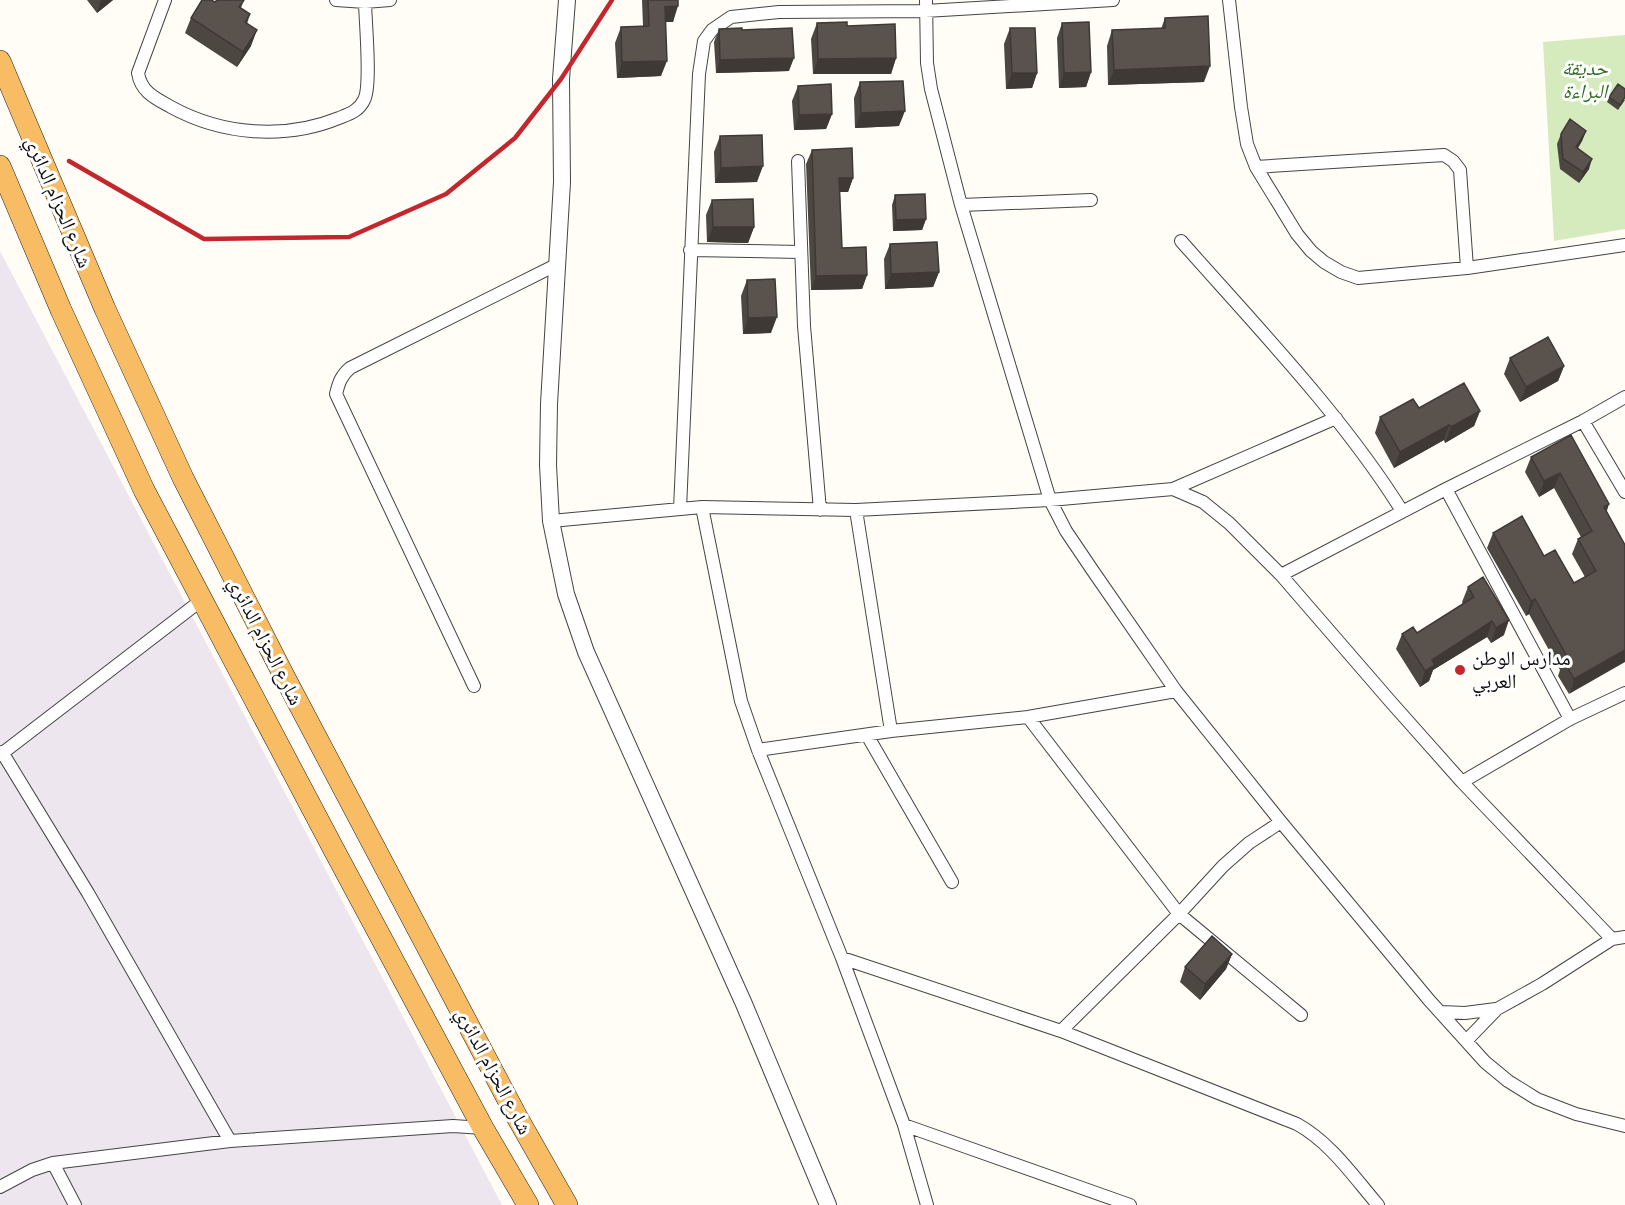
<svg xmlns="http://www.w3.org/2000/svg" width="1625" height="1205" font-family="Bitter,'Noto Naskh Arabic',serif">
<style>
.industrial{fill:#eee6ef}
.green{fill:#d5ebbd}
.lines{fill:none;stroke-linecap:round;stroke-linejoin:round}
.minor-casing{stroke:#444;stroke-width:14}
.tertiary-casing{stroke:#444;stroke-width:18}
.trunk-casing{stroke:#222;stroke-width:22}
.minor{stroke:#fff;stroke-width:12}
.tertiary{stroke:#fff;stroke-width:16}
.trunk{stroke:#f7bc64;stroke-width:21}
.rail{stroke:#c4262e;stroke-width:4.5}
.wall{fill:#4d4742}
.shaded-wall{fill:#3f3936}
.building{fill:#5a524d;stroke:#3f3936;stroke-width:1.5}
.poi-dot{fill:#c4262e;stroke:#fff;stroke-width:2}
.labels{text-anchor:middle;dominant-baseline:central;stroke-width:6;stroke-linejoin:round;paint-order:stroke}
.park-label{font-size:20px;font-style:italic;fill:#2f6b1f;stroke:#fff}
.street-label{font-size:20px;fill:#111;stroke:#fff}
.poi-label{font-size:20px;fill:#111;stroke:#fff;text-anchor:start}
</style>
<rect width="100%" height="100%" fill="#fffdf5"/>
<path class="industrial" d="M0,251L502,1205H0Z"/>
<path class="green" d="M1625,35V229L1554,241L1543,42Z"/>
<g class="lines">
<g class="minor-casing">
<path id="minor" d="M165,0L138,73C141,92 155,98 171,107C222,135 285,140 339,118C349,114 359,111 364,100C372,86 365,20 365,0
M336,0L365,2L390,0
M926,0L927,63L931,89L961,205L1050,500L1066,531L1093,571L1176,691L1281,822L1429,1000L1485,1062L1508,1081L1537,1099L1576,1114L1625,1126
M1229,0L1241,107L1247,144L1256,167L1297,234L1311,251L1324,262L1341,272L1358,278L1467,268L1625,245
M798,161L804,326L820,510
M1256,167L1444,155L1453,161L1460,170L1467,268
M961,205L1091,200
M1181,241C1256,326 1342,415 1402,511
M690,250L801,252
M1583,421L1625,492
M1173,489L1203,502L1229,523L1281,575L1390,701L1462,782L1612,939
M1446,489L1570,719
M702,507L741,701L758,750L842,958L904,1125L927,1205
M680,509L699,74L704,41L712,30L731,17L779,12L925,11L1113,0
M856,510L891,731
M551,521L702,507L856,510L1050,500L1173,489L1336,418
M1281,575L1446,489L1583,421L1625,397
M474,686L336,394C339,382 341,376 350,368L558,264
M1028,717L1179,914L1301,1015
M867,735L952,882
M758,750L891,731L1028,717L1176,691
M2,752L88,893L230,1141
M0,755L203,599
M1462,782L1570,719L1625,693
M842,958L1061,1031L1297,1124C1331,1143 1353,1176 1378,1205
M1440,1012L1465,1013L1496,1009
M1061,1031L1179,914L1223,866L1249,843L1281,822
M1467,1040L1497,1009L1542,984L1612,939L1625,937
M904,1125L1130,1205
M53,1163L75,1205
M0,1187L32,1170L53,1163L230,1141L453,1126L483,1128"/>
</g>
<g class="tertiary-casing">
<path id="tertiary" d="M567,0L561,79L562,182L549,404L548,465L551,521L566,594L586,652L744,1004L828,1205"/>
</g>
<g class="trunk-casing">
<path id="trunk" d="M0,61L105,309L183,478L284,676L517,1117L567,1205
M0,166L61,310L144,490L333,848L483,1128L528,1205"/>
</g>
<use href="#minor" class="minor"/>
<use href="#tertiary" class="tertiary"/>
<use href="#trunk" class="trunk"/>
<path class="rail" d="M69,161L204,239L349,237L446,194L515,138L561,79L612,0"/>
</g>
<path class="wall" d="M87,0H113L97,13Z
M244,0L241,8L250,14L247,24L251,46L237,67L185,33L191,18L215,2Z
M642,0H678L673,22H665L661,76L617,78L615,43L621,27L643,26Z
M1165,18L1204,82L1108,85L1107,46L1112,30L1161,29Z
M817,23L896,58L891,74H813L811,39Z
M1062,23L1091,72L1086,87L1059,88L1057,38Z
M1010,28L1037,73L1032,88L1006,89L1004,44Z
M719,29L742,30L789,71L716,73L714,42Z
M860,82L899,126L855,128L854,98Z
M798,86L832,114L826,129L794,130L792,101Z
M1609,97L1625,100L1618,110L1607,102Z
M1586,131L1582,141L1578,148L1589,169L1579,183L1560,169L1557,144L1561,134Z
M720,136L757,182L715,183L714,152Z
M812,150L853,178L848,192H840L842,248L867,275L862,289L811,290L806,164Z
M895,195L926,219L922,230L893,231L892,205Z
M712,200L754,227L748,243L707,242L706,215Z
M890,244L939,272L933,287L885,289L884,259Z
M747,280L771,333L743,334L741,296Z
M1510,358L1564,366L1558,381L1520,402L1504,374Z
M1419,408L1480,411L1474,426L1445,443L1444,440L1394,468L1375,433L1380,417Z
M1571,435L1607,512L1625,545L1569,694L1558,676L1560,670L1529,614L1526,616L1487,548L1493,533L1544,556L1574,583L1585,577L1572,554L1578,539L1581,537L1554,488L1539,497L1525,472L1531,457Z
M1468,587L1504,635L1491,643L1487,637L1433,670L1429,681L1420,687L1396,649L1402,634L1417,633L1463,604L1462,602Z
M1232,954L1226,969L1200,1000L1180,982L1185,967Z"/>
<path class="shaded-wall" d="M101,0H113L97,13Z
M678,6L673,22H659L665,7Z
M257,30L251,46L237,67L243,52Z
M794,58L789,71L716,73L720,60Z
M896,58L891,74H813L818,59Z
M667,61L661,76L617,78L622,62Z
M1210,66L1204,82L1108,85L1114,70Z
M1091,72L1086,87L1059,88L1064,73Z
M1012,73H1037L1032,88L1006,89Z
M905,111L899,126L855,128L861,113Z
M832,114L826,129L794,130L799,115Z
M1586,131L1582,141L1572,157L1576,147Z
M1592,159L1589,169L1579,183L1583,172Z
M763,166L757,182L715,183L721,168Z
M839,178H853L848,192H834Z
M926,219L922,230L893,231L896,220Z
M713,227H754L748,243L707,242Z
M939,272L933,287L885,289L891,274Z
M867,275L862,289L811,290L816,276Z
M777,317L771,333L743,334L748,318Z
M1564,366L1558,381L1520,402L1526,387Z
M1480,411L1474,426L1445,443L1451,427Z
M1449,425L1444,440L1394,468L1400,452Z
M1560,473L1554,488L1539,497L1544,481Z
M1609,504L1604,520V507Z
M1535,599L1529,614L1526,616L1531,601Z
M1509,620L1504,635L1491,643L1496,628Z
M1492,621L1487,637L1433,670L1429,681L1420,687L1425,671L1432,660Z
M1625,650V662L1569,694L1574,679Z
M1232,954L1226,969L1200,1000L1205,984Z"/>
<path class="building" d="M202,0H211L215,2L217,0H244L239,7L250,14L245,22L257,30L243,52L191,18Z
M648,0H678V6L665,7L667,61L622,62L621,27L649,26Z
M1208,16L1210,66L1114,70L1112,30L1165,28V18Z
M847,22V26L895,24L896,58L818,59L817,23Z
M1089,22L1091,72L1064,73L1062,23Z
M742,28V30L792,28L794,58L720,60L719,29Z
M1010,28H1035L1037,73H1012Z
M903,81L905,111L861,113L860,82Z
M831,84L832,114L799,115L798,86Z
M1618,84L1625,89V97L1620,105L1609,97Z
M1570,119L1586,131L1576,147L1592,159L1583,172L1563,159L1561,134Z
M762,135L763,166L721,168L720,136Z
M852,148L853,178H839L842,248L866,247L867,275L816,276L812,150Z
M925,194L926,219L896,220L895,195Z
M753,199L754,227H713L712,200Z
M937,242L939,272L891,274L890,244Z
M775,279L777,317L748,318L747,280Z
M1548,337L1564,366L1526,387L1510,358Z
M1464,383L1480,411L1451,427L1449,425L1400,452L1380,417L1413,399L1419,408Z
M1571,435L1609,504L1604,507L1625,545V650L1574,679L1564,661L1568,658L1535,599L1531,601L1493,533L1522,516L1544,556L1555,550L1574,583L1596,571L1578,539L1592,531L1560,473L1544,481L1531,457Z
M1483,577L1509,620L1496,628L1492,621L1432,660L1435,665L1425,671L1402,634L1413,627L1417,633L1474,597L1468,587Z
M1212,936L1232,954L1205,984L1185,967Z"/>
<circle class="poi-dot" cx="1460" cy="670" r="6"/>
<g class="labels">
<g class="park-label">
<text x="1585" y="68">حديقة<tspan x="1585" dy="23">البراءة</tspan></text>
</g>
<g class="street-label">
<text transform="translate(59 202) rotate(67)">شارع الحزام الدائري</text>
<text transform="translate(266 641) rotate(63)">شارع الحزام الدائري</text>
<text transform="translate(494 1071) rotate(62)">شارع الحزام الدائري</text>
</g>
<g class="poi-label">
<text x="1472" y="658">مدارس الوطن<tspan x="1472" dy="23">العربي</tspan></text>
</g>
</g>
</svg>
